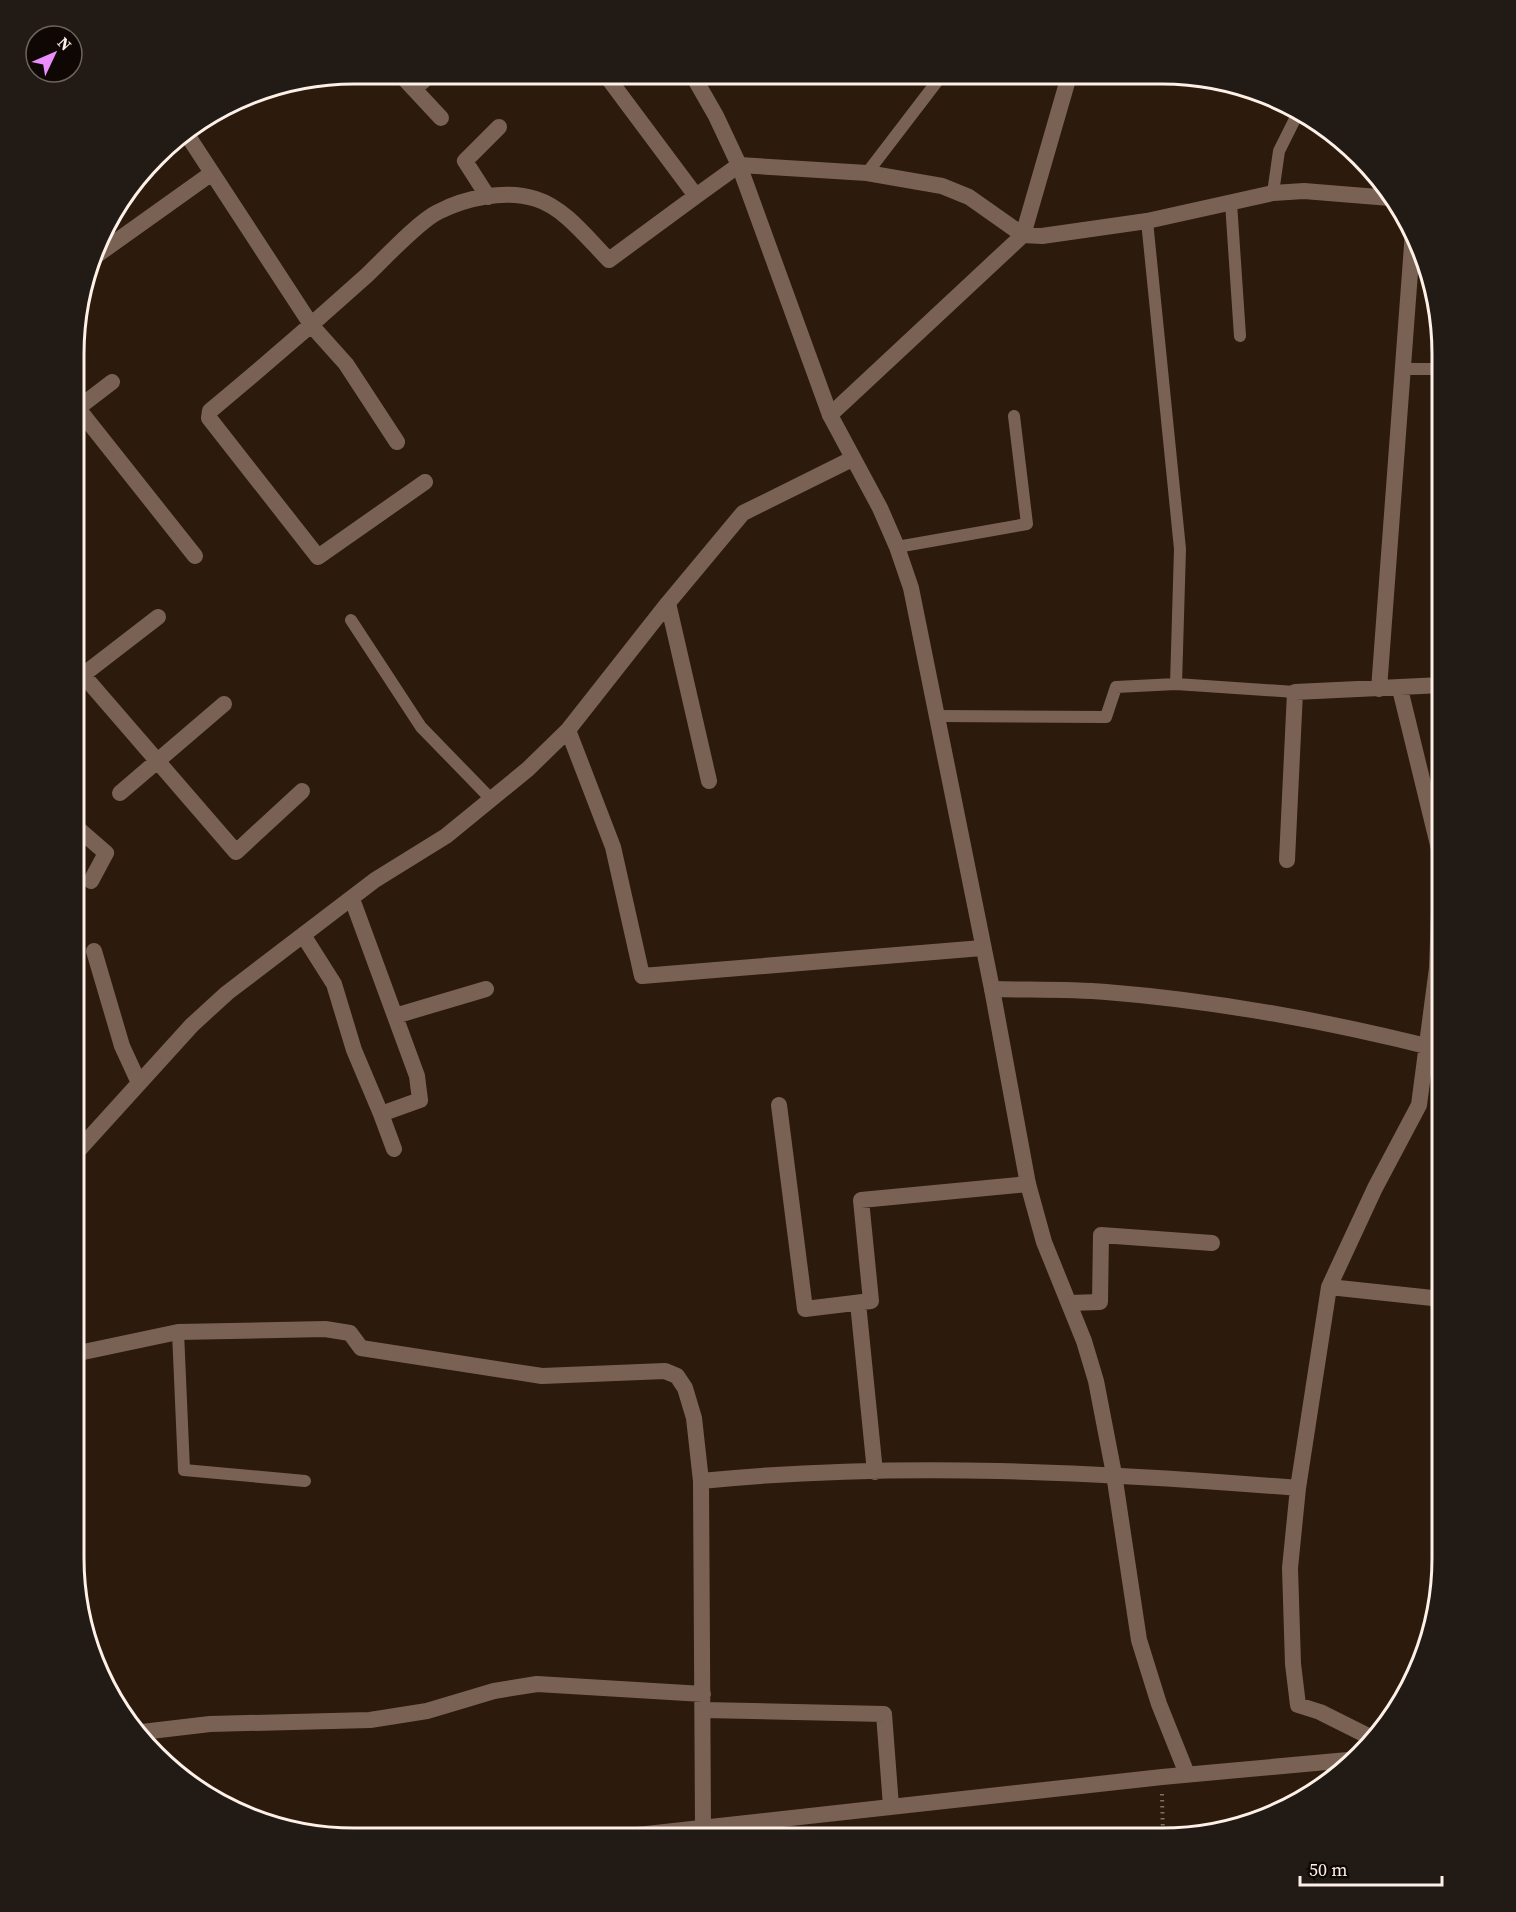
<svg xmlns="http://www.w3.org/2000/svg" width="1516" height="1912" font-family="'Source Serif 4',serif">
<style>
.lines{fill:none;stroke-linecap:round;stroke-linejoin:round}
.path{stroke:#807065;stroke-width:4;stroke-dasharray:1.5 4.5;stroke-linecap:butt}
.service{stroke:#796254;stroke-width:12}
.minor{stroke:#796254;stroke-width:16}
.tertiary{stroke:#796254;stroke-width:16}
.rim{fill:none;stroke:#fdf0e7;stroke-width:3}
</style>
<rect width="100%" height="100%" fill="#2c1a0d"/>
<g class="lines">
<path class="path" d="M1162,1794L1163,1838
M1162,1832L1222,1825"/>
<path class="service" d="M867,173L942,75
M1273,193L1279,151L1298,113
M1231,203L1240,336
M1147,221L1180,549L1176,684
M1403,369H1442
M897,547L1027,524L1014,416
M351,620L421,727L492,800
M938,716L1106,717L1116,687L1176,684L1295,692
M178,1332L184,1470L305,1481"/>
<path class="minor" d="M400,74L441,118
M605,74L696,196L739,165L867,173L942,186L969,197L1023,235L1042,236L1147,221L1273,193L1304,191L1390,198
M414,89L431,74
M186,133L312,326L346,364L397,442
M488,197L465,161L499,127
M97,255L212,173
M76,406L195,556
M78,408L112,382
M830,415L1023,235L1069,76
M425,482L318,557L209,418L210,411C263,367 315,322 366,276C383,260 419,221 438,212C465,198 505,189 536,199C565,208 588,239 609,260L696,196
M668,603L709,781
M83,675L236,852L302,791
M75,681L158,617
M1379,689L1413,232
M568,730L613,847L642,976L982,948
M120,793L224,704
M75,826L106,853L91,881
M1287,860L1295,692L1442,685
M303,935L334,984L354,1050L381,1114L420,1100L417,1076L352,899
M94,951L122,1046L139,1083
M992,989C1030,990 1068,989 1106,992C1219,1001 1332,1022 1442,1050
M395,1016L486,989
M779,1105L805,1309L871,1301L861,1200L1028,1184
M381,1114L394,1149
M74,1155L192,1025L227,993L375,880L446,836L528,769L568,730L668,603L743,513L852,459
M1329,1287L1442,1299
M858,1303L875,1472
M1069,1303L1100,1302L1101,1235L1212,1243
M74,1354L178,1332L325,1329L350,1333L361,1348L542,1376L665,1371L677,1376L685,1388L694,1418L701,1481L703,1826
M701,1481C899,1461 1100,1472 1298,1488
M703,1710L884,1714L891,1806
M142,1732L210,1724L370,1720L427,1711L494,1691L537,1684L703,1694
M1374,1739L1320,1712L1298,1705L1293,1664L1290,1568L1298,1488L1329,1287L1375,1188L1419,1105L1437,968L1441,857L1400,689"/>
<path class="tertiary" d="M692,74L716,116L739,165L830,415L880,508L897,547L911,588L992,989L1028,1184L1044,1242L1084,1341L1096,1381L1114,1474L1139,1640L1159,1704L1187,1774
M610,1838L1162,1777L1348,1760L1354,1762"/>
</g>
<path d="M0 0H1516V1912H0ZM354 84H1162A270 270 0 0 1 1432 354V1558A270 270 0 0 1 1162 1828H354A270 270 0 0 1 84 1558V354A270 270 0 0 1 354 84Z" fill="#221a15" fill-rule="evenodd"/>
<path class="rim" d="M354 84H1162A270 270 0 0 1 1432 354V1558A270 270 0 0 1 1162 1828H354A270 270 0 0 1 84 1558V354A270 270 0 0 1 354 84Z"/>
<g transform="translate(54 54) rotate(46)"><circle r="28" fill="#0f0703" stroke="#6e645e" stroke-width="1.5"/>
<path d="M0-4.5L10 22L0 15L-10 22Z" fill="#ea8dfd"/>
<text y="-9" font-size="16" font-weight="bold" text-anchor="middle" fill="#fdf0e7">N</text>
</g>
<path d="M1300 1876v9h142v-9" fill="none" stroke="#fdf0e7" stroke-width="3"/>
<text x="1309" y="1876" font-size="18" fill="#fdf0e7" stroke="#0f0703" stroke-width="4.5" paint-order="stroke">50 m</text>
</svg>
